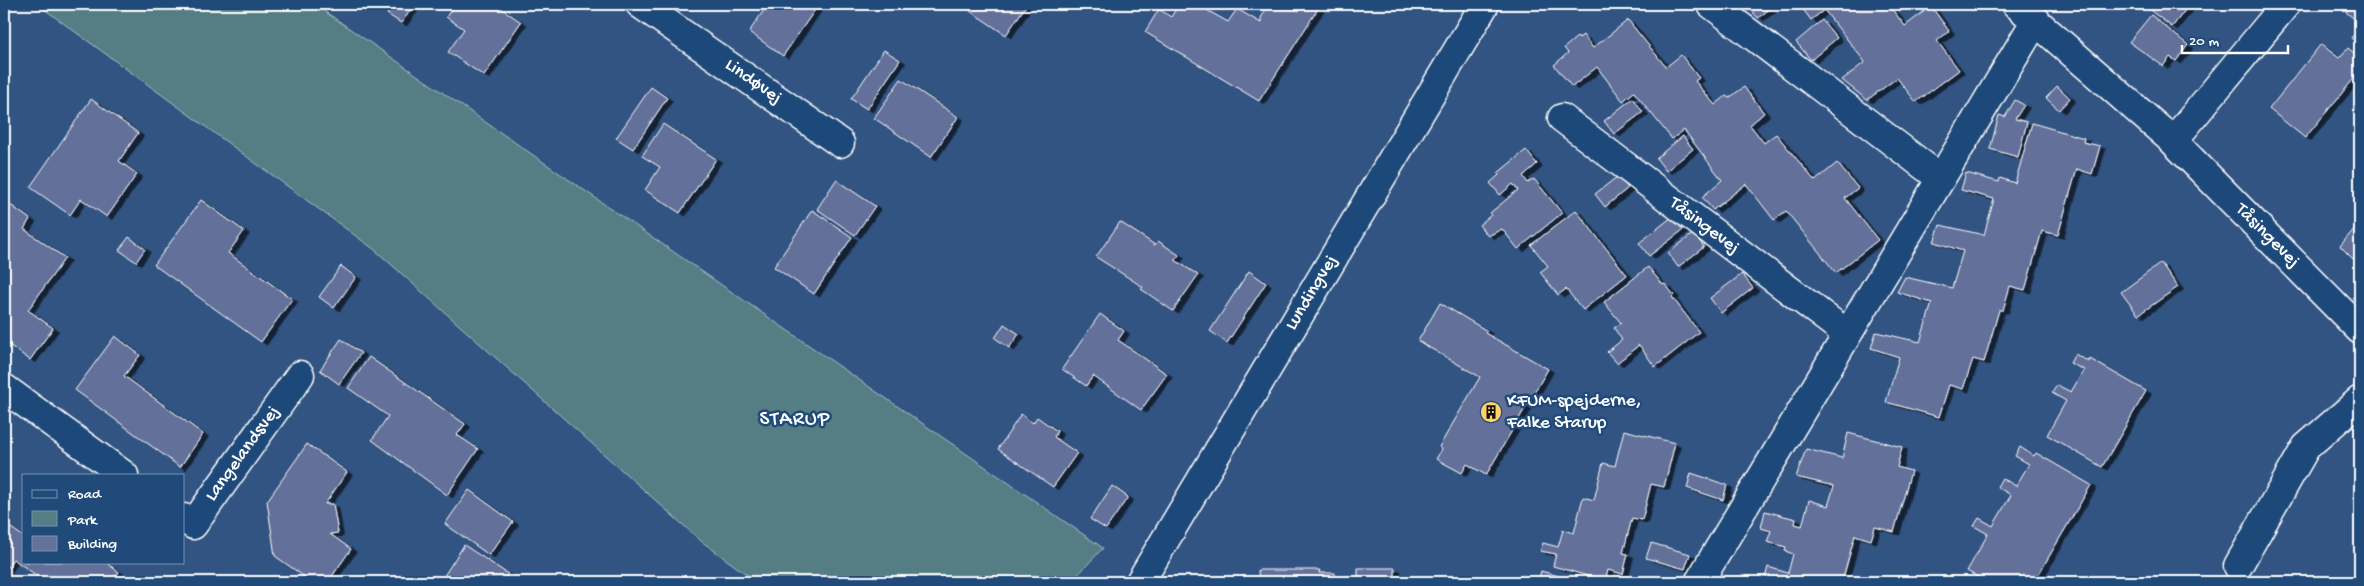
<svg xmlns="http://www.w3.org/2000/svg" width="2364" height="586" font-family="'Gochi Hand',sans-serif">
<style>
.green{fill:#547d84;stroke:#aabec2}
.building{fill:#64719a;stroke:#fff;filter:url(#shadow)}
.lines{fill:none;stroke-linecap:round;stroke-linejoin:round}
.street-casing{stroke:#fff;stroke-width:31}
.secondary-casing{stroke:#fff;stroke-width:31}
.street{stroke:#1f4a7a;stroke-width:28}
.secondary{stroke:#1f4a7a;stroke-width:28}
.labels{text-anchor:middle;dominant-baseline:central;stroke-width:5;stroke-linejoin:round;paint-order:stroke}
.street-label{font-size:19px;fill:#fff;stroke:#1f4a7a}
.poi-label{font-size:19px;fill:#fff;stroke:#1f4a7a;text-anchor:start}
.quarter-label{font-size:21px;letter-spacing:1px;fill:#fff;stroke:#1f4a7a}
</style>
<defs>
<filter id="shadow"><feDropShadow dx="5.5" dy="3" stdDeviation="0" flood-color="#0009"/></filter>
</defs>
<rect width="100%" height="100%" fill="#325482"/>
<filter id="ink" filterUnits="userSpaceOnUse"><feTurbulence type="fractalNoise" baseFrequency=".02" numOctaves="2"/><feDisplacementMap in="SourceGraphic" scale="10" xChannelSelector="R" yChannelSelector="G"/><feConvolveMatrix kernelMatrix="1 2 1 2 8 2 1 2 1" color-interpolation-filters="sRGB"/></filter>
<g filter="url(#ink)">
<path class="green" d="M37,4H314L1103,548L1071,582H757L701,541L375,250Z"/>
<path class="building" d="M395,4H408L413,7L401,23L387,14Z
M455,4H495L521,22L484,76L448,52L464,29L446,17Z
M755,4H819L783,56L749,32L764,10Z
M975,4H1027L1006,35L970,11Z
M1179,4H1196L1228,22L1237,9L1261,23V18L1269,4H1321L1259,101L1145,32L1159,9L1171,17Z
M1746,4H1776L1758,18Z
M1799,4H1888L1905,26L1931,6L1949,31L1937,41L1959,70L1916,102L1897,78L1867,100L1842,80L1865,62L1824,10L1811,20Z
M2142,4H2190L2172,27Z
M2354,4H2360V24L2346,12Z
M2151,15L2188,45L2176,61L2170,57L2163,66L2129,42Z
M1628,20L1666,67L1681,55L1699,78L1695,81L1715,105L1726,96L1729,98L1744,87L1764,113L1750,125L1764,143L1776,134L1815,181L1837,163L1858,188L1845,198L1878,240L1836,273L1786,211L1774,220L1746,184L1713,210L1702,197L1722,180L1684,130L1672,139L1634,92L1623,101L1597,67L1572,87L1554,65L1568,53L1564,48L1578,36L1579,38L1583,35L1593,48Z
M1822,20L1837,38L1811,60L1796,42Z
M2360,26V46L2351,38Z
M2321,44L2339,58L2348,48L2360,58V80L2356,76L2305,138L2269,109Z
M884,50L900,60L867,109L851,99Z
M901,79L958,117L931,157L874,118Z
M2057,86L2070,98L2059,110L2046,98Z
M651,87L667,98L633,149L616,138Z
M1633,98L1643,112L1614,134L1604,121Z
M91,99L138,133L119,161L137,174L107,217L81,199L70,215L30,187Z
M2015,100L2024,105L2015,119L2027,122L2018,157L1990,149L1999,115L2005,117Z
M2032,123L2084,138L2083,142L2100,146L2092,174L2077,169L2058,235L2042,231L2025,290L2010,286L2003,310H1999L1984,362L1973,359L1963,389L1949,385L1939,417L1886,402L1899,357L1871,348L1876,332L1920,342L1932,303L1897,292L1905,277L1952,288L1963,251L1934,242L1940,225L1984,235L1994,199L1961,190L1966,173L1999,182L2000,178L2015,183Z
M663,124L716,159L680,213L645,190L660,167L642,156Z
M1683,136L1693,149L1666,171L1656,158Z
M1526,150L1537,164L1523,176L1528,183L1534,179L1562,213L1518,249L1502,229L1488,236L1479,225L1491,215L1490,213L1518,190L1513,184L1500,195L1490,183L1499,175L1498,173Z
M1618,176L1628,188L1605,207L1595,194Z
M836,180L875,206L855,235L817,209Z
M201,200L244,231L228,253L292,299L261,342L154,265Z
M9,204L30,219L24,229L65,258L28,310L53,328L30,360L5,342L4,343V212Z
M812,210L852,237L814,294L774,267Z
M1576,210L1627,275L1583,310L1566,289L1558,295L1540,272L1548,266L1531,245Z
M1672,217L1683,230L1649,256L1639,243Z
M1120,222L1155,245L1158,241L1179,255L1175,260L1198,275L1173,311L1141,289L1143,287L1096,257Z
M2360,222V250L2353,259L2340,246Z
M1694,233L1704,247L1678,267L1668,253Z
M129,237L145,249L136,262L119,250Z
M2161,263L2178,287L2138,315L2121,292Z
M341,266L356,277L334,308L319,297Z
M1648,267L1663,285L1665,284L1674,295L1672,297L1699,332L1655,367L1639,345L1617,363L1607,352L1622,340L1614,328L1621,323L1604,302Z
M1249,271L1266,283L1227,343L1210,331Z
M1742,274L1753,288L1721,313L1710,298Z
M1440,303L1487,331L1485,333L1548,369L1486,475L1467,464L1462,473L1436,459L1442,449L1439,447L1480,377L1418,341Z
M1100,314L1124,331L1118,340L1167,374L1141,410L1093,376L1086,386L1062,369Z
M1004,324L1019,334L1009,348L995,338Z
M115,336L140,355L124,376L203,434L180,467L75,390Z
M341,339L361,353L339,384L320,370Z
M2075,354L2089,362L2090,359L2146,391L2102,467L2047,435L2066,401L2052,393L2057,385L2071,392L2084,370L2070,363Z
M369,357L465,424L457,435L478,449L447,495L372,440L388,416L348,388Z
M1021,414L1033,423L1037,417L1057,431L1054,437L1077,453L1053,487L998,449Z
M1624,430L1675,443L1664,487L1651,484L1642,520L1632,518L1623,553L1628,554L1623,574L1608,570L1605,581L1553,566L1556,554L1540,551L1543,543L1558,547L1563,530L1574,533L1583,497L1594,500L1603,463L1615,466Z
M1848,433L1902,447L1897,467L1911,471L1894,532L1875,527L1871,540L1855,535L1842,582H1764L1768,567L1788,573L1793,554L1785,551L1786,547L1767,542L1771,531L1761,528L1765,511L1796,519L1795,524L1802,526L1809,500L1828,506L1834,486L1796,477L1806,449L1842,458Z
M307,444L347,472L325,504H333L338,533L330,534L351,549L328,582H312L275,556L267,501Z
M2020,447L2034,456L2036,453L2091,485L2034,582H1986L1967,571L1988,534L1974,526L1979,518L1993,526L2011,495L1997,487L2002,478L2016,486L2029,464L2015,456Z
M1691,473L1727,485L1723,500L1687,488Z
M1112,486L1128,497L1106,529L1090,519Z
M469,490L513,522L489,555L445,524Z
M4,523L24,537V562H105L119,572L112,582H46L13,559L4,573Z
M1651,543L1690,554L1685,569L1646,558Z
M464,545L508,574L502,582H440Z
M1358,568H1395V582H1358Z
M1258,570H1320L1319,573H1335V582H1259Z
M1541,571L1580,582H1538Z"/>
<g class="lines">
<g class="street-casing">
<path id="street" d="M640,4L840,143
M1711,4L1940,178
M2016,4L2173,141L2360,330
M1562,118L1846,333
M2173,141L2286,4
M4,388L124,475
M184,518L193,525L300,375
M2238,566L2306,447L2360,400
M1699,582L2036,20"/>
</g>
<g class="secondary-casing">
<path id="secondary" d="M1140,582L1485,4"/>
</g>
<use href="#street" class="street"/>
<use href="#secondary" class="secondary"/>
</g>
</g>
<defs>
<g id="building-disc" transform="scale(1.125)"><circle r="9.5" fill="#ffd166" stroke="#1f4a7a"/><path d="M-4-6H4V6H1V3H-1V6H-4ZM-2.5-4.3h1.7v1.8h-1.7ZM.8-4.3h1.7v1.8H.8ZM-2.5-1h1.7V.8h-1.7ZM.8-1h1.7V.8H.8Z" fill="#111"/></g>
</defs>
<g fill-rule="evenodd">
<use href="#building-disc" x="1491" y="412"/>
</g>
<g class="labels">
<g class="street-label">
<text transform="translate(753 82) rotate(35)">Lindøvej</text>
<text transform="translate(1704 226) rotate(37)">Tåsingevej</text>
<text transform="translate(2267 236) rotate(45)">Tåsingevej</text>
<text transform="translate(1312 293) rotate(-59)">Lundingvej</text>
<text transform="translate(243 454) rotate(-54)">Langelandsvej</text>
</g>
<g class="poi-label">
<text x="1507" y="401">KFUM-spejderne,<tspan x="1507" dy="22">Falke Starup</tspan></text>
</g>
<g class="quarter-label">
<text x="795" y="420">STARUP</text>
</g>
</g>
<rect width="2364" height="586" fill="none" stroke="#1f4a7a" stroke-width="20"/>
<rect x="10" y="10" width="2344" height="566" fill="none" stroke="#fff" stroke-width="2" filter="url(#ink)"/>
<rect x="22" y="474" width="162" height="90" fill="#1f4a7a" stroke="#7992af"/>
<rect x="32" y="490" width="25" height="8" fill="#1f4a7a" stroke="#7992af"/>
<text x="68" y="498" font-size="15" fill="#ffffff">Road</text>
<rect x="32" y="511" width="25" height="15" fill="#547d84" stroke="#7992af"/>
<text x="68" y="524" font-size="15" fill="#ffffff">Park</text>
<rect x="32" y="536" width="25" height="15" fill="#64719a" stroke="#7992af"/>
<text x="68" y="548" font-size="15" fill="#ffffff">Building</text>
<path d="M2182 45v8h106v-8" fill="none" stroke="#ffffff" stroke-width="2.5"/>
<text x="2189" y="45" font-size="15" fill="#ffffff" stroke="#1f4a7a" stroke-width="4" paint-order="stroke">20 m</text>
</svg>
